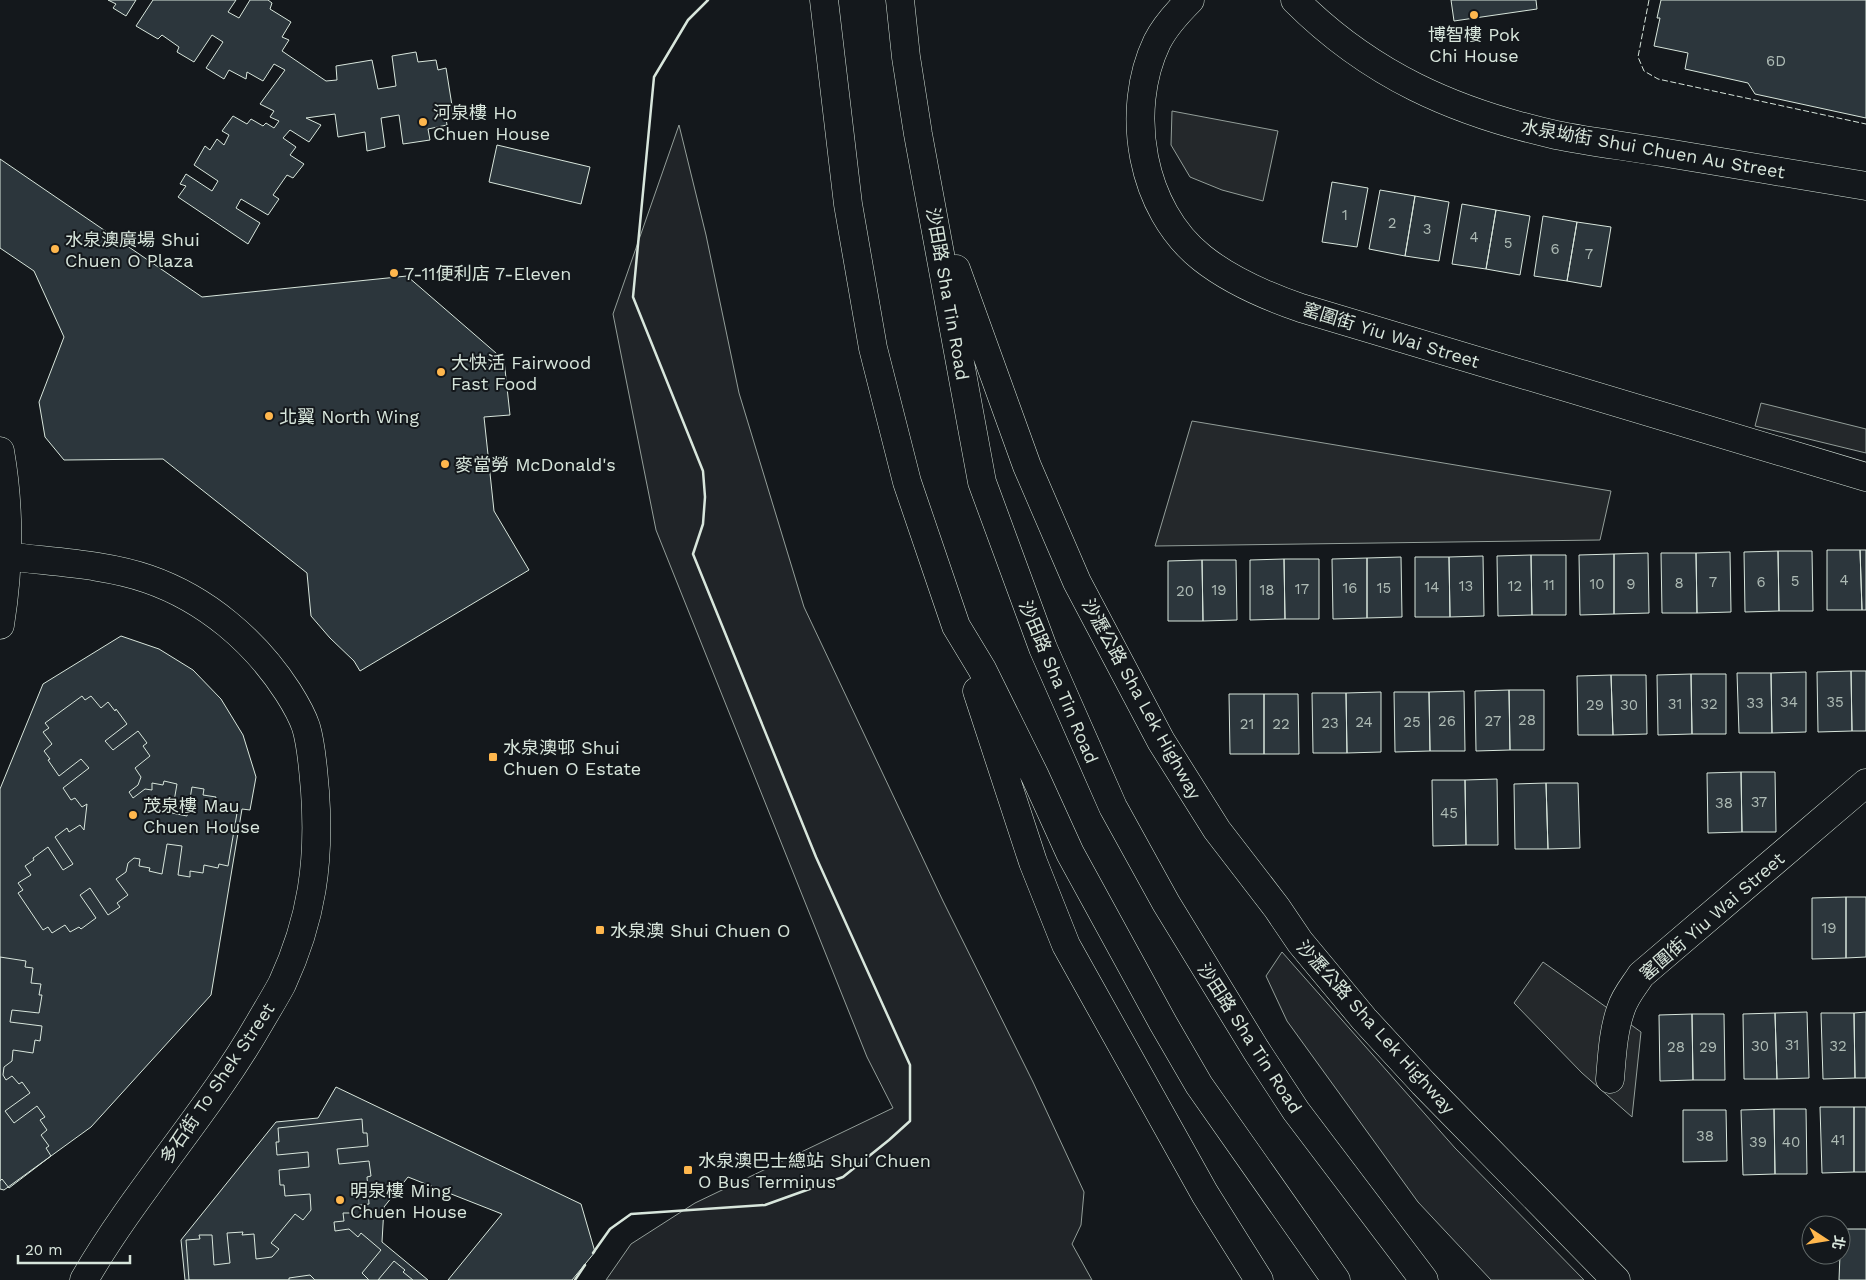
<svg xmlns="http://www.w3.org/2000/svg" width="1866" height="1280" font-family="'Work Sans','Noto Sans TC',sans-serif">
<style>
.green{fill:#202428;stroke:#939e99}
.parking{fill:#24282b;stroke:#939e99}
.building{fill:#2c363c;stroke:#d8e6dc}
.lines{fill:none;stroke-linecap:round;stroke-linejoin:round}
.minor-casing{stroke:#d8e6dc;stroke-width:29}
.tertiary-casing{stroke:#d8e6dc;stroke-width:29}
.motorway-casing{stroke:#d8e6dc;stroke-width:29}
.minor{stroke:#14181c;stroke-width:28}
.tertiary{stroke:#14181c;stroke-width:28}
.motorway{stroke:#14181c;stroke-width:28}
.fence{stroke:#d8e6dc;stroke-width:1;stroke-dasharray:6 2.5;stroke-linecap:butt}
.wall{stroke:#d8e6dc;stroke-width:2.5}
.poi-dot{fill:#ffb74d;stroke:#14181c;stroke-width:2}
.labels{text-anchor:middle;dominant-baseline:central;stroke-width:4;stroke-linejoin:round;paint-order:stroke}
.number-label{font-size:15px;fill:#adbab4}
.poi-label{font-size:18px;fill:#d8e6dc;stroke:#14181c;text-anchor:start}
.street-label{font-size:18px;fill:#d8e6dc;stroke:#14181c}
</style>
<rect width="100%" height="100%" fill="#14181c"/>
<path class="green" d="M679,125L706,235L739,393L804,607L943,901L1033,1082L1084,1192L1081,1225L1072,1244L1092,1280H606L631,1244L695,1203L893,1108L867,1057L656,530L613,314Z
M1282,952L1455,1148L1584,1280H1491L1418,1202L1287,1021L1266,976Z"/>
<path class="parking" d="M1172,111L1278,131L1263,201L1222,190L1190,177L1171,145Z
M1761,403L1866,429V453L1755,426Z
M1192,421L1611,491L1600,540L1155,546Z
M1543,962L1641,1032L1632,1117L1582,1073L1514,1003Z"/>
<path class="building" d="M108,0H136L126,16L113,8L116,4Z
M153,0H236L228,12L239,18L250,0H268L272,3L270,9L291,22L282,37L289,40L282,51L326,81L337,80L336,66L372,60L378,89L396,86L392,56L416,52L418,62L436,60L438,70L446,68L454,118H446L447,125L428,129L430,140L403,144L399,115L381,118L385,147L367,151L365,132L338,137L335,114L306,118L321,125L309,142L290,130L283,138L296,147L290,155L304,164L293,178L287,175L273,195L279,199L268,215L241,199L236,208L260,223L248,244L178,197L186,186L180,184L186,174L212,191L218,181L194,165L205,146L210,150L217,139L224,145L229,135L222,131L233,116L247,124L251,119L263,126L266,123L274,128L279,121L270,117L274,111L260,104L285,70L274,64L263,81L247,72L246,79L229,70L224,79L206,68L223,42L212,35L194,62L177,52L179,47L162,35L158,39L136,26Z
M1451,0H1536L1537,9L1454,21Z
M1661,0H1866V118L1755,94L1748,83L1685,69L1688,53L1654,46L1660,18H1657Z
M497,145L590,167L581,204L489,182Z
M0,159L202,297L407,276L504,360L510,415L484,417L494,511L529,570L360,671L354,661L330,638L311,616L307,573L163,459L64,460L45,437L39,402L64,337L34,271L0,248Z
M1332,182L1368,188L1357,247L1322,242Z
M1380,190L1415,196L1405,256L1369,249Z
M1415,196L1449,202L1439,261L1405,256Z
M1462,204L1496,210L1486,269L1452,264Z
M1496,210L1530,216L1520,275L1486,269Z
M1543,216L1577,222L1567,281L1534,276Z
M1577,222L1611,227L1601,287L1567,281Z
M1827,550H1860L1862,610H1827Z
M1860,550H1866V610H1862Z
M1778,551H1812L1813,611H1779Z
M1778,551L1779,611L1745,612L1744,552Z
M1730,552L1731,612L1697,613L1696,553Z
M1648,553L1649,613L1614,614V554Z
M1661,553H1696L1697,613H1662Z
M1614,554V614L1580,615L1579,555Z
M1531,555H1566V615H1532Z
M1531,555L1532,615L1498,616L1497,556Z
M1483,556L1484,616L1450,617L1449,557Z
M1401,557L1402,617L1367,618V558Z
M1415,557H1449L1450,617H1415Z
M1367,558V618L1333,619L1332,559Z
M1284,559H1319V619H1285Z
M1284,559L1285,619L1250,620V560Z
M1202,560H1236L1237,620L1203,621Z
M1202,560L1203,621H1168V561Z
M121,636L159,649L193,670L221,699L243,735L256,777L250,810L242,809L211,995L91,1127L4,1190L0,1189V789L43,684Z
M1851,671H1866V731H1852Z
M1851,671L1852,731L1818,732L1817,672Z
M1806,672V732L1772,733L1771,673Z
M1737,673H1771L1772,733H1739Z
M1691,674H1726V734H1692Z
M1691,674L1692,734L1658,735L1657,675Z
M1611,675H1646L1647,734L1613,735Z
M1611,675L1613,735H1578L1577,676Z
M1509,690H1544V750H1510Z
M1509,690L1510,750L1476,751L1475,691Z
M1464,691L1465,751H1430L1429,692Z
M1381,692V752L1347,753L1346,693Z
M1394,692H1429L1430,751L1395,752Z
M1312,693H1346L1347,753H1313Z
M1229,694H1264V754H1230Z
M1264,694H1298L1299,754H1264Z
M82,696L85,700L91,696L101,708L108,702L115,711L116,709L127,724L105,741L113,750L138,731L147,743L143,746L150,756L135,768L141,777L138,785L129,792L133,798L145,789L152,790V783L163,785L164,781L177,784L172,813L187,816L192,787L204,789L203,795L216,797L214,805L228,807L227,811L237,813L228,866L219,864L218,868L204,865L203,873L190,871V877L178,875L182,846L167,844L162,874L149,871L150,868L139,866L140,859L134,858L128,863L126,872L116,879L128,895L117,903L120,907L108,915L90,888L80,895L96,918L81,929L79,927L70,932L65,925L52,933L48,927L43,930L18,893L23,890L18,883L31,875L25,866L34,860L33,858L48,847L63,870L73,864L55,837L67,828L69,832L80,825L84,830L87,804L82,807L75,798L71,800L63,788L89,768L81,759L59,776L48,760L50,759L44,751L52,744L43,732L49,728L45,723Z
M1741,772H1775L1776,832H1742Z
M1741,772L1742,832L1708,833L1707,773Z
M1497,779L1498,845H1466L1465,780Z
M1432,780H1465L1466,845L1433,846Z
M1546,783H1578L1580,848L1548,849Z
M1546,783L1548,849H1515L1514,784Z
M1846,897H1866V957L1846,958Z
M1846,897V958L1812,959V898Z
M0,957L26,961L25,967L33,968L31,983L41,984L39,995H42L39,1013L12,1010L10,1022L42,1026L40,1041L35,1040L33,1053L13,1050L12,1061L4,1067L3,1075L6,1080L12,1076L19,1084L22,1082L30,1093L5,1111L14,1123L37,1106L45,1117L40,1120L47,1130L41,1135L49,1146L46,1148L51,1156L9,1188L2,1179L0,1181Z
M1807,1012L1809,1078L1777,1079L1775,1013Z
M1866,1012V1078H1855L1854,1013Z
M1775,1013L1777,1079H1744L1743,1014Z
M1821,1013H1854L1855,1078L1823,1079Z
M1692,1014H1724L1725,1080H1693Z
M1692,1014L1693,1080L1660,1081L1659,1015Z
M336,1087L581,1204L595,1252L572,1280H448L502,1214L408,1177L384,1207L382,1242L428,1280H185L181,1240L276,1122L318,1118Z
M1820,1107H1854V1172L1822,1173Z
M1854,1107H1866V1172H1854Z
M1774,1109H1806L1807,1174H1775Z
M1774,1109L1775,1174L1743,1175L1741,1110Z
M1683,1110H1726L1727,1161L1683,1162Z
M362,1119L363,1133H367L368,1146L337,1149L339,1164L369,1161L371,1176L367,1177L369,1204L353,1206L354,1213H343L344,1221L334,1222L335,1231L349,1229L358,1237L361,1233L381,1250L362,1273L369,1280H315L310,1275L289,1278V1280H189L186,1240L200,1239L199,1235H212L214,1265L230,1263L227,1233L243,1232L242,1235L254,1234L256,1259L272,1257L279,1249L271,1243L295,1214L303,1220L311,1210L310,1194L285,1196L284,1185H280L279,1170L309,1167L308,1152L277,1155L276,1142H279L278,1128Z
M1841,1229H1866V1280H1839Z
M394,1261L405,1270L403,1272L413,1280H378Z"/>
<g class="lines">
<g class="minor-casing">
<path id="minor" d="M1190,0C1177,13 1165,26 1157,42C1124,111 1141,210 1202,258C1231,281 1266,296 1301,308L1866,477
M1610,1079C1612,1056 1613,1031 1621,1009C1625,996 1634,986 1641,975L1866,783"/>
</g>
<g class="tertiary-casing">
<path id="tertiary" d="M1295,0C1370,75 1454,112 1556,135C1590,142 1626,146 1661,152C1729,163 1798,175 1866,186
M0,451C10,508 9,569 0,625
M6,556C51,562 106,564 148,579C206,599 255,641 288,692C295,703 302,715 306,727C312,747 313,770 315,791C320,862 312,919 282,984C275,997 267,1010 260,1022C208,1113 136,1190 84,1280"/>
</g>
<g class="motorway-casing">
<path id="motorway" d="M824,0L848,204L873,348L907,482L956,626L982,669L1035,776L1070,853L1163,1023L1199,1085L1336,1280
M900,0L906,57L918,134L982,482L1043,648L1113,807L1166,903L1256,1050L1296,1111L1424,1280
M956,269L1027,466L1077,582L1161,741L1217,830L1277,908L1300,942L1364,1019L1423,1083L1616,1280
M977,691L1033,862L1066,945L1205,1194L1259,1280"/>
</g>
<use href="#minor" class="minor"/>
<use href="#tertiary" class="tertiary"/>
<use href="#motorway" class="motorway"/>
<path class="fence" d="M1649,0L1638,57L1644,71L1658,79L1866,124"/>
<path class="wall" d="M593,1253L610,1229L631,1214L765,1205L843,1177L889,1140L910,1121V1065L816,857L693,554L703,524L705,497L703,471L633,297L654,77L688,20L708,0
M575,1280L585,1265"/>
</g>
<g class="poi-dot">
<circle cx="1474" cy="15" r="5"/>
<circle cx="423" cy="122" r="5"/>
<circle cx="55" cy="249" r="5"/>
<circle cx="394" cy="273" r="5"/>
<circle cx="441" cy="372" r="5"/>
<circle cx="269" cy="416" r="5"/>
<circle cx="445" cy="464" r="5"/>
<rect x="488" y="752" width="10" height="10" rx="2.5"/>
<circle cx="133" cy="815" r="5"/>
<rect x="595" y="925" width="10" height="10" rx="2.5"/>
<rect x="683" y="1165" width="10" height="10" rx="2.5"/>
<circle cx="340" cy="1200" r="5"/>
</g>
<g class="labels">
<g class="number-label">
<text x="1776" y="61">6D</text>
<text x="1345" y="215">1</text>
<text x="1392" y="223">2</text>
<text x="1427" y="229">3</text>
<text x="1474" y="237">4</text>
<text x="1508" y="243">5</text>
<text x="1555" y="249">6</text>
<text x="1589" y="254">7</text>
<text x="1844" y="580">4</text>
<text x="1795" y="581">5</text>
<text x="1713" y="582">7</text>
<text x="1761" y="582">6</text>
<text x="1679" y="583">8</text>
<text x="1597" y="584">10</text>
<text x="1631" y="584">9</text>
<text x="1549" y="585">11</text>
<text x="1466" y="586">13</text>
<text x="1515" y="586">12</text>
<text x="1432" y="587">14</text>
<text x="1350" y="588">16</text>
<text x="1384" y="588">15</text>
<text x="1302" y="589">17</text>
<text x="1219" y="590">19</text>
<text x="1267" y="590">18</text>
<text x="1185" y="591">20</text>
<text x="1789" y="702">34</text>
<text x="1835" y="702">35</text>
<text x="1755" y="703">33</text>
<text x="1675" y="704">31</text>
<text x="1709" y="704">32</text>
<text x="1595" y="705">29</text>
<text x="1629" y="705">30</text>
<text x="1527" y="720">28</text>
<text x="1447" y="721">26</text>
<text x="1493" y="721">27</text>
<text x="1364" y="722">24</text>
<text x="1412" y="722">25</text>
<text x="1330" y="723">23</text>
<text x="1247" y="724">21</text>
<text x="1281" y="724">22</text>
<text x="1759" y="802">37</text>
<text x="1724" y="803">38</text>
<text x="1449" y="813">45</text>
<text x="1829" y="928">19</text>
<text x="1792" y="1045">31</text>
<text x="1760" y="1046">30</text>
<text x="1838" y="1046">32</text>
<text x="1676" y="1047">28</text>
<text x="1708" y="1047">29</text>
<text x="1705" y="1136">38</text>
<text x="1838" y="1140">41</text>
<text x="1758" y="1142">39</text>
<text x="1791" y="1142">40</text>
</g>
<g class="poi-label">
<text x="1474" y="34" text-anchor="middle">博智樓 Pok<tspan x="1474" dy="21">Chi House</tspan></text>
<text x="433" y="112">河泉樓 Ho<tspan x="433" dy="21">Chuen House</tspan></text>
<text x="65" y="239">水泉澳廣場 Shui<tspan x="65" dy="21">Chuen O Plaza</tspan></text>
<text x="404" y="273">7-11便利店 7-Eleven</text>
<text x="451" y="362">大快活 Fairwood<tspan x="451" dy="21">Fast Food</tspan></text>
<text x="279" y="416">北翼 North Wing</text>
<text x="455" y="464">麥當勞 McDonald's</text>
<text x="503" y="747">水泉澳邨 Shui<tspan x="503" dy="21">Chuen O Estate</tspan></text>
<text x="143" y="805">茂泉樓 Mau<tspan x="143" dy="21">Chuen House</tspan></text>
<text x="610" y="930">水泉澳 Shui Chuen O</text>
<text x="698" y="1160">水泉澳巴士總站 Shui Chuen<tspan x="698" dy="21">O Bus Terminus</tspan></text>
<text x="350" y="1190">明泉樓 Ming<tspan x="350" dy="21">Chuen House</tspan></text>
</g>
<g class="street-label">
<text transform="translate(1653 149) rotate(10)">水泉坳街 Shui Chuen Au Street</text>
<text transform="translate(948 294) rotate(80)">沙田路 Sha Tin Road</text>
<text transform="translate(1391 335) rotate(17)">窰圍街 Yiu Wai Street</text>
<text transform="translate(1059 682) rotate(67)">沙田路 Sha Tin Road</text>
<text transform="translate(1142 699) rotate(61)">沙瀝公路 Sha Lek Highway</text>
<text transform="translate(1712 916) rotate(-41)">窰圍街 Yiu Wai Street</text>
<text transform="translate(1376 1027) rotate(48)">沙瀝公路 Sha Lek Highway</text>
<text transform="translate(1250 1038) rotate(57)">沙田路 Sha Tin Road</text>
<text transform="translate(217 1083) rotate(-56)">多石街 To Shek Street</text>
</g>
</g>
<g transform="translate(1826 1240) rotate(102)"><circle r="24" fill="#14181c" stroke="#626a69"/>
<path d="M0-4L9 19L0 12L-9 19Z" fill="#ffb74d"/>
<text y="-8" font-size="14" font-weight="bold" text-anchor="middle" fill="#d8e6dc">北</text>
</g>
<path d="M18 1255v8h112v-8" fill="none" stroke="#d8e6dc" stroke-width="2.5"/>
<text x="25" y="1255" font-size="15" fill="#d8e6dc" stroke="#14181c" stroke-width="4" paint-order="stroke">20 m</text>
</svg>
